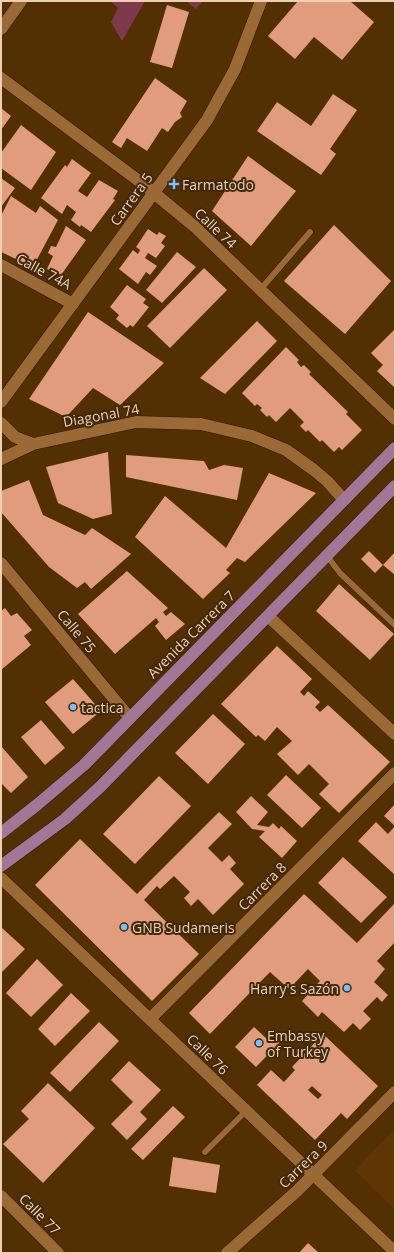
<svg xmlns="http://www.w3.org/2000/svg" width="396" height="1254" font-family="'Open Sans',sans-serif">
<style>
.built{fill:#5f3603}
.green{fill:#7f394c}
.building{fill:#e19c7e;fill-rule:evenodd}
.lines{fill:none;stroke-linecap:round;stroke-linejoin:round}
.lane-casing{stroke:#321900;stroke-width:7}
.street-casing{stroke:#321900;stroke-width:13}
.secondary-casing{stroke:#321900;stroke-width:13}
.primary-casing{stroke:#321900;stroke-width:13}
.lane{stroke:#9b6936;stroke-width:6}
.street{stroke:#9b6936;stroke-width:12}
.secondary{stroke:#9b6936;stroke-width:12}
.primary{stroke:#a37697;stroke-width:12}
.poi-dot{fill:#79bff8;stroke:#42280c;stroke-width:1.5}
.labels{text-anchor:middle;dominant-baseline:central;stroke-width:4;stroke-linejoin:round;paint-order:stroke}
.poi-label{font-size:14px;fill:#ecd0b6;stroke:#42280c;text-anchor:start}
.street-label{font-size:14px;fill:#ecd0b6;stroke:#42280c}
</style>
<rect width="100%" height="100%" fill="#532f04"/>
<path class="built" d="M395,1128V1209L355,1171Z"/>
<path class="green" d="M110,1H145L122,41L111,22L118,8Z
M186,1H203L196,9Z"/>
<path class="building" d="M298,1H350L374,22L342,60L314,37L295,59L268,36Z
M167,5L189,12L172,68L150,62Z
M155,78L187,101L180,113L182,117L175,122L168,132L162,128L147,151L127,138L121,148L112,142Z
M333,94L357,110L330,149L336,154L321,175L257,131L277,102L311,126Z
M1,108L11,116L1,130Z
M21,125L56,152L31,190L1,168V153Z
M248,156L296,191L251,246L212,211Z
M72,159L91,173L78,191L87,197L99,180L118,191L113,199L115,200L91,232L81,225L80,227L71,220L76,212L67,205L62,214L41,198L65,165L67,167Z
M1,178L15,188L1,207Z
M11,196L36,213L40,206L58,220L33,267L1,252V216Z
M334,225L391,281L345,334L284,281Z
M66,226L86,240L61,275L47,269L53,256L48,253L51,246L56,247Z
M148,229L157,235L159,232L166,236L161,243L165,246L156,258L148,253L145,258L157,266L150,275L146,272L138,284L119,269L133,250L138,254L140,250L136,247Z
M177,252L196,267L162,303L146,290Z
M204,268L227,290L170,348L147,326Z
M127,285L146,299L143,303L149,307L133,327L130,325L127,328L116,319L119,315L110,307Z
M88,312L164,363L120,405L93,388L66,417L29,399Z
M257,321L277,341L225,394L200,378Z
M395,329V388L377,371L383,365L371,353Z
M286,347L299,360L297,362L301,367L304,365L311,372L309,374L348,412L346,414L362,430L342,450L339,447L334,452L322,440L320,442L308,430L306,432L300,426L304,422L290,408L276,422L269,415L267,417L260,410L262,408L257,404L255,406L242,393Z
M108,452L112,514L93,519L58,503L46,467Z
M126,455L204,461L209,470L224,465L243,468L237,500L126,477Z
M269,473L316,493L245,562L237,558L226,570L230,573L203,599L135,537L165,496L226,548Z
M29,480L43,515L85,535L92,528L131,554L91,589L85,582L77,588L49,567L1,512V491Z
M369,551L383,565L375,573L361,559Z
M395,552V575L383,565Z
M127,571L168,608L163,612L166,616L171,612L185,624L166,640L155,626L159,622L156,618L115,654L78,614Z
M339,584L394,634L370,660L316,611Z
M5,608L11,616L17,613L32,630L24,636L31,645L1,670V611Z
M277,646L312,679L300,692L304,696L308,691L320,702L315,707L320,712L328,705L390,762L339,813L319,794L329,784L309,764L298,775L277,754L292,741L277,727L265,741L258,735L256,737L221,704Z
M73,679L101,711L73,734L45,702Z
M213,714L245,744L208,784L175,753Z
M41,720L65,748L45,765L21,737Z
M1,746L28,777L11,793L1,783Z
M286,775L321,808L302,828L267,795Z
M159,776L191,806L135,864L103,834Z
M251,796L268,812L257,825L269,827L273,823L279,829L281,826L297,841L282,858L259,837L265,831L252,829L236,812Z
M395,804V875L358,841L376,822L388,834L395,826L384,816Z
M219,812L232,824L208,848L222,862L229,855L236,863L230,869L244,884L213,915L198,899L191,906L184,898L190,892L174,876L160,889L157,886L144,900L199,954L152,1001L35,885L80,839L137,894Z
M343,857L387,897L361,923L318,883Z
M304,894L357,943L395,903V942L377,961L385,969L374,982L388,995L382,1002L377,997L363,1011L371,1019L360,1030L353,1023L344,1032L322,1012L318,1017L302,1001L320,981L308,969L289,989L270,972L210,1034L189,1013Z
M1,927L25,949L1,973Z
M37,959L63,985L31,1017L6,993Z
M71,993L90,1011L55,1046L38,1029Z
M99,1022L119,1041L70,1092L50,1073Z
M254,1027L267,1039L275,1030L284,1038L256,1067L235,1047Z
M323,1034L378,1086L347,1119L341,1113L315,1140L257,1085L271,1070L284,1082L295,1070L292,1067ZM312,1086L322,1095L318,1099L308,1090Z
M129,1061L161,1090L140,1112L147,1119L127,1140L111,1124L133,1102L111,1080Z
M48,1083L95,1128L43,1183L3,1144L29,1119L21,1111Z
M173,1106L185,1117L143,1160L131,1149Z
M173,1157L220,1165L216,1193L169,1186Z
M308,1243L319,1253H299Z"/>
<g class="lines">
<g class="lane-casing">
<path id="lane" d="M260,290L310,232
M327,556L340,573L395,625
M205,1152L246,1111"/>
</g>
<g class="street-casing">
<path id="street" d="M1,78L143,184L194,226L395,419
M1,265L73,304
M1,423L15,437L33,444
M1,459L33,444L136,422L201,424L252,436L286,450L314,470L328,482L344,500
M1,563L129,717
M268,616L395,734
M150,1019L395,773"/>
</g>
<g class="secondary-casing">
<path id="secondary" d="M1,29L21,1
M1,402L207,120L235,69L261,1
M1,878L395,1252
M1,1196L58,1253
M227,1253L297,1191L395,1092"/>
</g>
<g class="primary-casing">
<path id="primary" d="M1,833L38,804L84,765L395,448
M1,866L65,819L100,787L395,486"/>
</g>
<use href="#lane" class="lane"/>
<use href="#street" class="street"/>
<use href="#secondary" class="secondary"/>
<use href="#primary" class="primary"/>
</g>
<g class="poi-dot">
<path d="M172 178h4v4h4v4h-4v4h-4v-4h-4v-4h4z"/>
<circle cx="73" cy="707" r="4"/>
<circle cx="124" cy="927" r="4"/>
<circle cx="347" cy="988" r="4"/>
<circle cx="259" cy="1043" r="4"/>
</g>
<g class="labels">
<g class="poi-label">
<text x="182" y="184">Farmatodo</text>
<text x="81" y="707">tactica</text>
<text x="132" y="927">GNB Sudameris</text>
<text x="339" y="988" text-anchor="end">Harry's Sazón</text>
<text x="267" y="1035">Embassy<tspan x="267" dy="16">of Turkey</tspan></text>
</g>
<g class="street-label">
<text transform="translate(131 199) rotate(-54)">Carrera 5</text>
<text transform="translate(216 228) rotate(43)">Calle 74</text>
<text transform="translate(44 271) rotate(28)">Calle 74A</text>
<text transform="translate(101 415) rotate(-10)">Diagonal 74</text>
<text transform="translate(77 631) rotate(50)">Calle 75</text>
<text transform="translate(191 634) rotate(-45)">Avenida Carrera 7</text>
<text transform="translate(262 886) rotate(-45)">Carrera 8</text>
<text transform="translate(208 1054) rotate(44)">Calle 76</text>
<text transform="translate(303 1164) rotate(-44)">Carrera 9</text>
<text transform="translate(40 1214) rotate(45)">Calle 77</text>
</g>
</g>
<rect width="396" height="1254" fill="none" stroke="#ecd0b6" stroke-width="4"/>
</svg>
